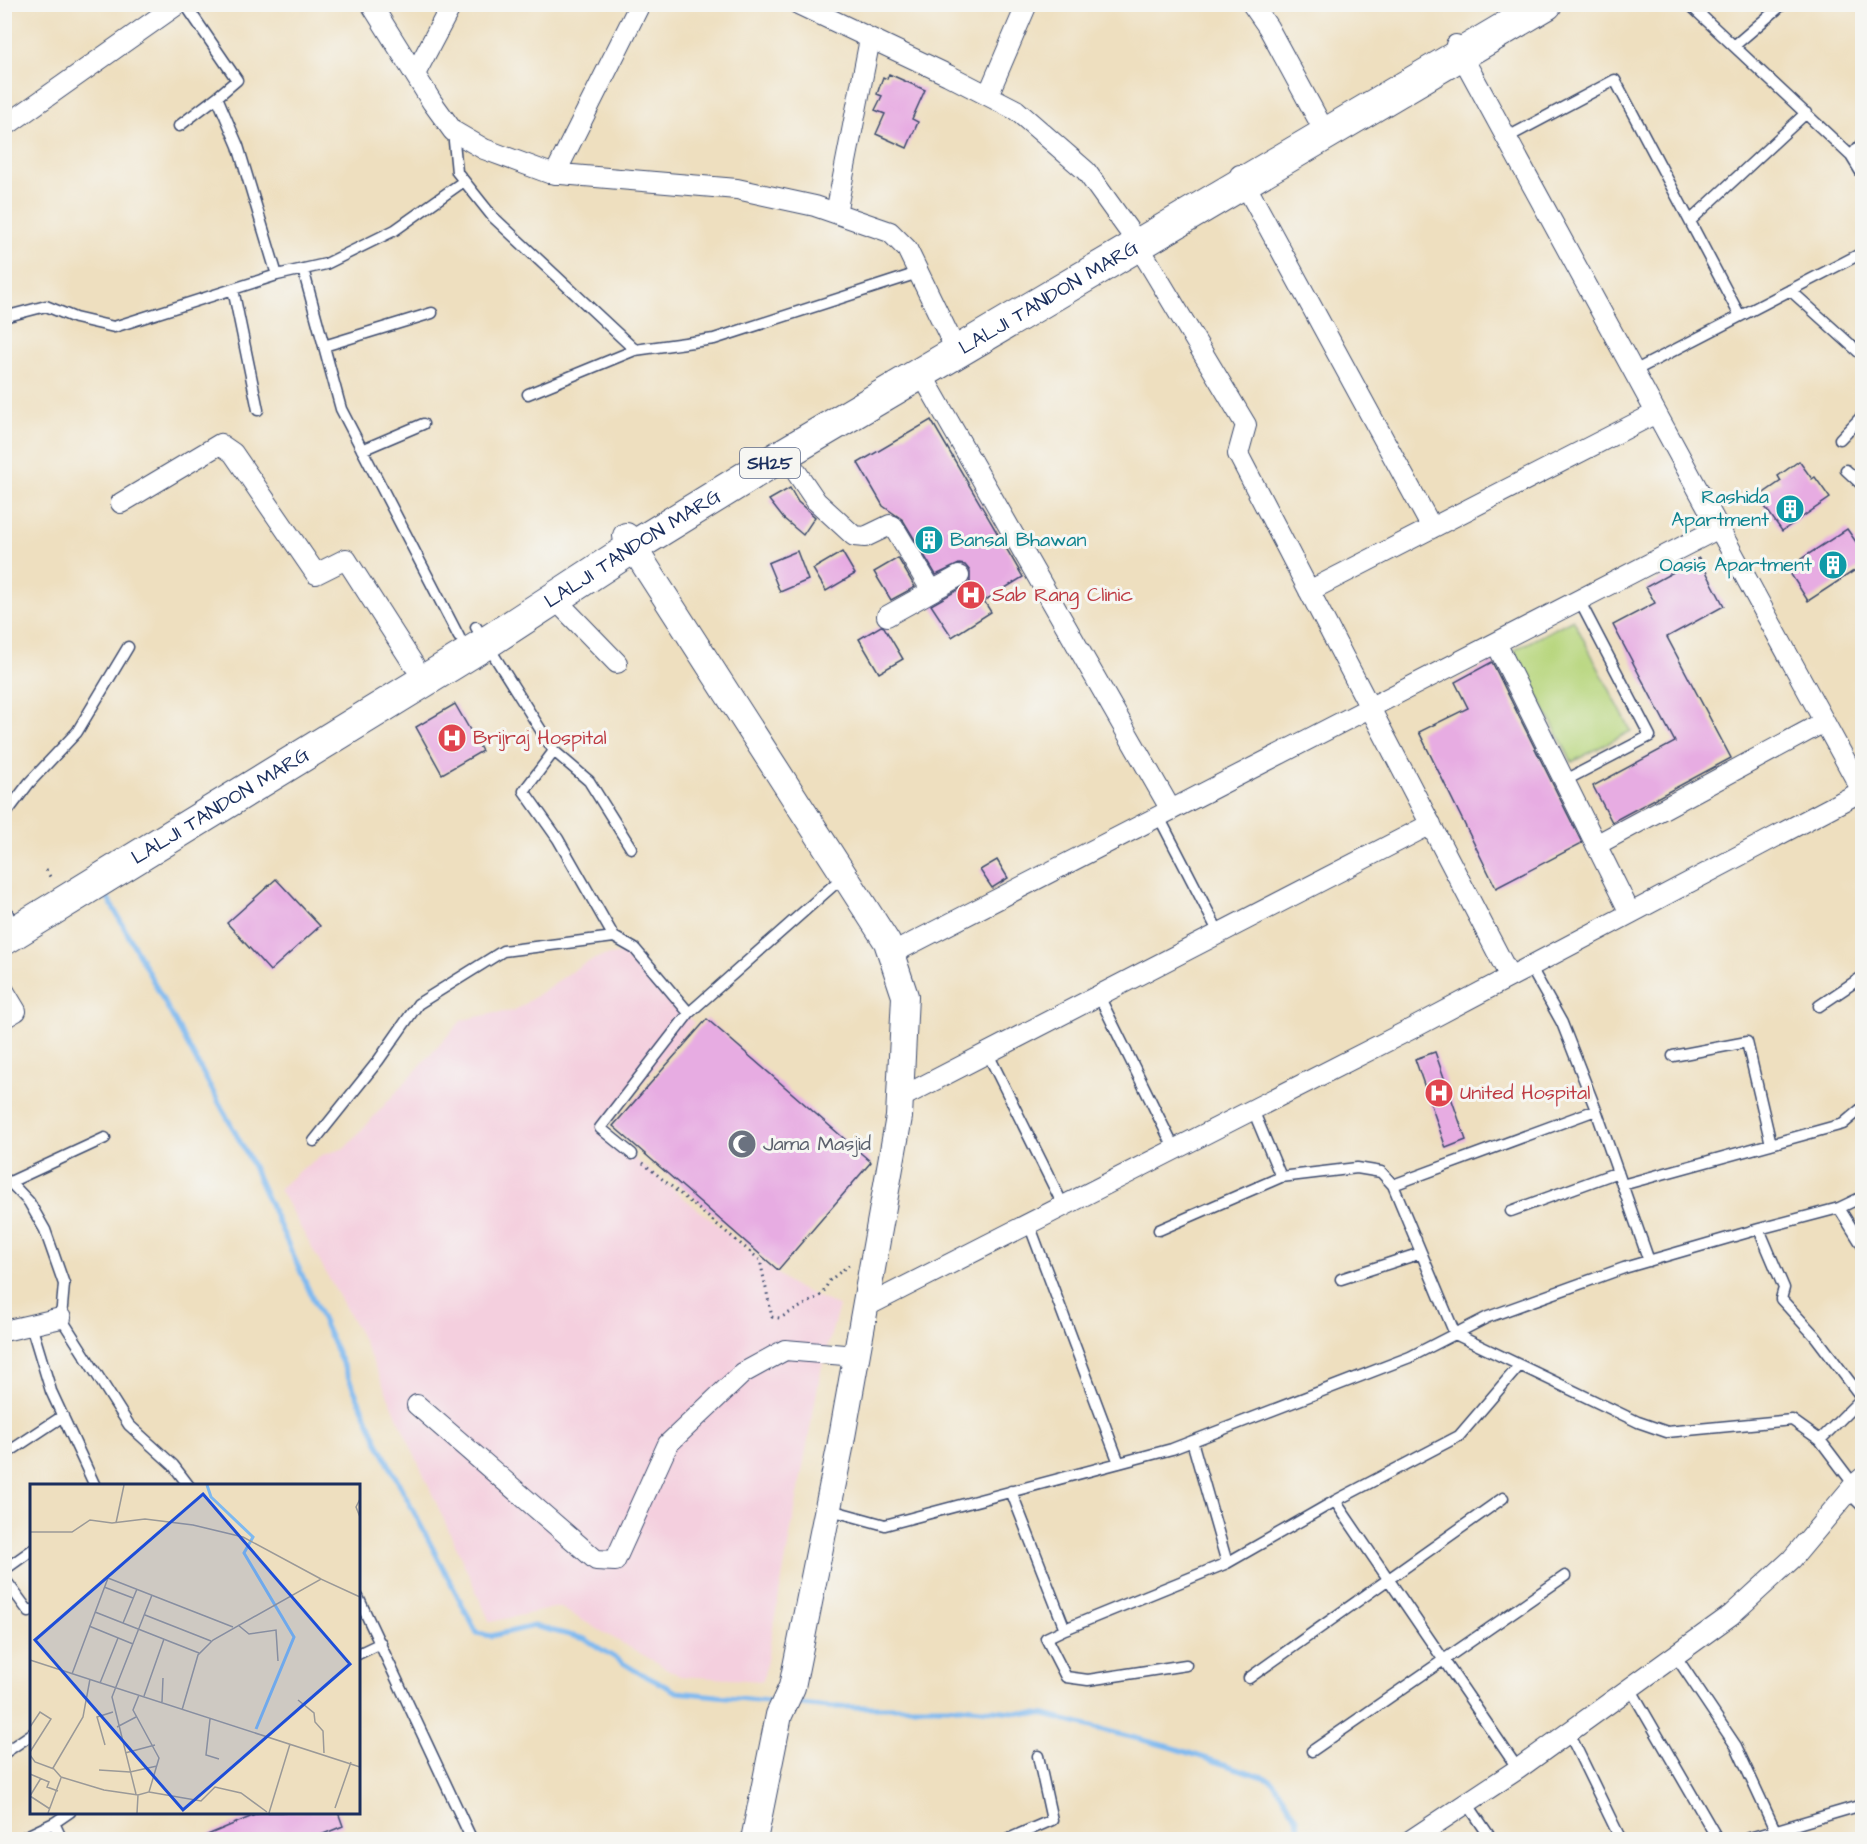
<svg xmlns="http://www.w3.org/2000/svg" width="1867" height="1844" font-family="'Architects Daughter',sans-serif">
<style>
.built{fill:#f4cfde}
.green{fill:#b7d67d;stroke:#69826e;stroke-width:1.5}
.lines{fill:none;stroke-linecap:round;stroke-linejoin:round}
.stream{stroke:#7eb9f0;stroke-width:5}
.building{fill:#e7ace2}
.service-casing{stroke:#3b496d;stroke-width:13}
.minor-casing{stroke:#3b496d;stroke-width:22}
.tertiary-casing{stroke:#3b496d;stroke-width:28}
.primary-casing{stroke:#3b496d;stroke-width:34}
.path{stroke:#3b496d;stroke-width:3;stroke-dasharray:1.5 4.5;stroke-linecap:butt}
.service{stroke:#fff;stroke-width:10}
.minor{stroke:#fff;stroke-width:20}
.tertiary{stroke:#fff;stroke-width:26}
.primary{stroke:#fff;stroke-width:32}
.labels{text-anchor:middle;dominant-baseline:central;stroke-width:6;stroke-linejoin:round;paint-order:stroke}
.shield{fill:#f6f6f2;stroke:#5d6b8a;stroke-width:1.5}
.shield-label{font-size:18px;font-weight:bold;fill:#1b2f5e}
.street-label{font-size:20px;fill:#1b2f5e;stroke:#f6f6f2}
.culture-label{font-size:20px;fill:#0d838f;stroke:#f6f6f2;text-anchor:end}
.health-label{font-size:20px;fill:#be3a42;stroke:#f6f6f2;text-anchor:start}
.worship-label{font-size:20px;fill:#5b616d;stroke:#f6f6f2;text-anchor:start}
.inset-river{fill:none;stroke:#7eb9f0;stroke-width:3}
.inset-road{fill:none;stroke:#9a9998;stroke-width:1.5}
.view{fill:#1d4ed8;fill-opacity:0.15;stroke:#1d4ed8;stroke-width:3}
.inset-edge{fill:none;stroke:#1b2f5e;stroke-width:3}
</style>
<rect width="100%" height="100%" fill="#f6f6f2"/>
<filter id="ink" filterUnits="userSpaceOnUse"><feTurbulence type="fractalNoise" baseFrequency=".0167" numOctaves="2"/><feDisplacementMap in="SourceGraphic" scale="12" xChannelSelector="R" yChannelSelector="G"/><feConvolveMatrix kernelMatrix="1 2 1 2 8 2 1 2 1" color-interpolation-filters="sRGB"/></filter>
<filter id="wash" filterUnits="userSpaceOnUse"><feTurbulence type="fractalNoise" baseFrequency=".008" numOctaves="4" result="noise"/><feDisplacementMap in="SourceGraphic" scale="24" xChannelSelector="R" yChannelSelector="G"/><feGaussianBlur stdDeviation="1.35" result="paint"/><feColorMatrix in="noise" values="0 0 0 0 0 0 0 0 0 0 0 0 0 0 0 0 0 1.4 0 .05"/><feComposite in="paint" operator="in"/></filter>
<g filter="url(#wash)">
<rect width="100%" height="100%" fill="#eedfbf"/>
<path class="built" d="M623,953L694,1023L601,1131L793,1286L839,1306L821,1370L763,1681L680,1676L559,1607L490,1622L360,1334L279,1189L299,1171L322,1155L345,1148L462,1020L495,1013L514,1011L581,965L602,956Z"/>
<path class="green" d="M1573,619L1631,731L1572,762L1514,650Z"/>
<g class="lines">
<path class="stream" d="M108,898L249,1158L381,1449L477,1633L491,1636L534,1626L585,1639L636,1671L677,1692L778,1702
M793,1703L828,1707H961L1045,1715L1174,1748L1272,1780L1297,1818L1300,1840"/>
</g>
<g id="blocks">
<path class="building" d="M889,74L925,90L912,119L918,122L907,148L876,134L885,114L875,110L882,96L877,94L883,77L887,79Z
M931,420L1023,577L984,601L991,612L952,637L931,605L965,586L970,582V571L965,565L959,564L936,575L903,520L883,506L858,463Z
M1799,461L1812,479L1815,477L1830,498L1782,531L1758,497L1781,481L1778,476Z
M790,488L798,502L815,517L803,535L783,518L769,500Z
M1847,529L1863,552V565L1808,601L1790,573L1804,564L1801,559Z
M797,551L808,580L780,592L768,563Z
M842,552L855,574L826,591L813,569Z
M898,558L915,587L891,600L874,572Z
M1699,558L1724,606L1667,637L1731,758L1612,822L1593,786L1675,742L1613,625L1655,603L1646,587Z
M881,626L884,627L903,659L879,673L859,639Z
M1492,662L1582,843L1496,888L1419,732L1468,708L1455,682Z
M455,704L482,751L442,774L416,727Z
M997,860L1008,878L992,888L980,870Z
M276,879L320,926L270,971L227,923Z
M707,1019L871,1162L778,1270L613,1126Z
M1435,1052L1466,1140L1446,1148L1415,1059Z
M262,1812H338L343,1826L311,1839H198Z"/>
</g>
</g>
<g filter="url(#ink)">
<use href="#blocks" fill-opacity="0" stroke="#3b496d" stroke-width="1.5"/>
<g class="lines">
<g class="service-casing">
<path id="service" d="M185,4L237,80L217,97L238,146L277,275
M1689,4L1851,156L1862,174
M1734,46L1783,4
M179,126L217,97
M453,131L457,172L492,216L635,350L714,339L918,273
M1506,138L1615,80L1740,316
M1851,156L1862,143
M1690,221L1806,113
M303,269L341,409L459,637
M233,289L258,410
M1790,290L1862,355
M4,317L46,306L75,318L114,327L277,275L326,264L395,230L464,181
M324,346L432,313
M1634,371L1862,253
M528,394L635,350
M1840,439L1862,416
M362,450L423,424
M1846,470L1862,485
M476,627L554,751L589,781L631,848
M554,751L524,791L558,839L614,937
M1564,781L1650,736L1579,600
M4,816L29,783L77,732L128,647
M1159,817L1219,933
M4,907L8,914
M1530,966L1562,1023L1596,1110L1649,1261
M1099,996L1175,1150
M1819,1006L1862,977
M988,1054L1064,1207
M1673,1056L1747,1042L1771,1144
M1253,1110L1281,1177L1357,1168L1381,1172L1393,1185L1455,1334L1638,1422L1667,1432L1792,1420L1820,1440L1854,1485
M314,1141L378,1061L418,1004L503,951L614,937L635,949L689,1013L844,876
M632,1154L600,1128L689,1013
M10,1182L105,1138
M4,1184L10,1182L29,1202L45,1230L64,1284L61,1318L129,1425L173,1465L189,1486
M1393,1185L1596,1110
M1622,1185L1843,1124L1862,1108
M1839,1208L1862,1245
M1511,1211L1618,1172
M1029,1224L1119,1463
M1759,1229L1784,1288L1781,1299L1815,1336L1862,1398L1820,1440
M1159,1230L1281,1177
M1341,1279L1421,1253
M31,1325L51,1391L95,1486
M1192,1441L1227,1563
M4,1455L63,1416
M1011,1491L1065,1629L1227,1563L1335,1501L1459,1436L1519,1366
M1848,1492L1862,1506
M1335,1501L1518,1769
M827,1509L885,1525L1172,1449L1410,1357L1488,1317L1624,1268L1759,1229L1839,1208L1862,1197
M4,1570L32,1550
M4,1578L29,1612L32,1610
M358,1597L472,1840
M1065,1629L1046,1638L1066,1677L1088,1680L1186,1665
M358,1654L381,1643
M1675,1655L1736,1746L1775,1830
M1249,1678L1503,1498
M1630,1688L1718,1840
M1569,1733L1621,1840
M1312,1751L1565,1576
M4,1753L32,1734
M1467,1803L1492,1840
M54,1823L62,1840
M18,1840L54,1823L70,1812
M1006,1840L1052,1820L1038,1756
M1743,1840L1862,1805"/>
</g>
<g class="minor-casing">
<path id="minor" d="M371,4L432,102L453,131L484,149L549,173L737,189L815,206L890,232L907,249L957,352
M798,4L948,75L1016,110L1086,171L1132,235L1246,425L1238,454L1510,977
M1252,4L1268,27L1326,134
M415,74L452,4
M988,95L1027,4
M4,127L178,4
M555,174L640,4
M1240,175L1432,528
M836,213L870,39
M921,373L1171,810
M784,454L816,501L854,536L865,537L890,525L893,526L932,591
M121,503L220,444L233,453L316,574L346,559L414,665
M1309,591L1656,413
M554,598L617,663
M887,616L959,576
M1496,643L1630,913
M1596,845L1824,722
M891,954L1719,528
M4,991L16,1011L4,1018
M900,1098L1431,824
M865,1307L1417,1026L1862,791L1456,45
M4,1331L61,1318
M417,1405L596,1560L615,1561L668,1444L743,1373L785,1350L856,1356
M1411,1840L1518,1769L1731,1615L1792,1559L1854,1485L1862,1478"/>
</g>
<g class="tertiary-casing">
<path id="tertiary" d="M626,536L887,942L905,996L899,1117L840,1448L792,1687L779,1715L754,1840"/>
</g>
<g class="primary-casing">
<g id="primary">
<path id="s1" d="M4,939L486,643L633,547L784,454L1546,4"/>
</g>
</g>
<path class="path" d="M46,870L52,880
M643,1163L760,1260L772,1317L780,1318L822,1295L829,1281L850,1264"/>
<use href="#service" class="service"/>
<use href="#minor" class="minor"/>
<use href="#tertiary" class="tertiary"/>
<use href="#primary" class="primary"/>
</g>
</g>
<defs>
<g id="building-disc" transform="scale(1.5)"><circle r="9.5" fill="#0f9aa8" stroke="#f6f6f2"/><path d="M-4-6H4V6H1V3H-1V6H-4ZM-2.5-4.3h1.7v1.8h-1.7ZM.8-4.3h1.7v1.8H.8ZM-2.5-1h1.7V.8h-1.7ZM.8-1h1.7V.8H.8Z" fill="#fff"/></g>
<g id="hospital-disc" transform="scale(1.5)"><circle r="9.5" fill="#e0444e" stroke="#f6f6f2"/><path d="M-5-5h3v3.5h4V-5h3V5h-3V1.5h-4V5h-3Z" fill="#fff"/></g>
<g id="mosque-disc" transform="scale(1.5)"><circle r="9.5" fill="#6b7280" stroke="#f6f6f2"/><path d="M3.5-4.9A6 6 0 1 0 3.5 4.9A5 5 0 1 1 3.5-4.9Z" fill="#fff"/></g>
</defs>
<g fill-rule="evenodd">
<use href="#building-disc" x="1790" y="509"/>
<use href="#building-disc" x="929" y="540"/>
<use href="#building-disc" x="1833" y="565"/>
<use href="#hospital-disc" x="971" y="595"/>
<use href="#hospital-disc" x="452" y="738"/>
<use href="#hospital-disc" x="1439" y="1093"/>
<use href="#mosque-disc" x="742" y="1144"/>
</g>
<g class="labels">
<rect class="shield" x="740" y="448" width="60" height="30" rx="4.5"/>
<g class="shield-label">
<text x="770" y="463">SH25</text>
</g>
<g class="street-label">
<text stroke="none"><textPath href="#s1" startOffset="1226">LALJI TANDON MARG</textPath></text>
<text stroke="none"><textPath href="#s1" startOffset="740">LALJI TANDON MARG</textPath></text>
<text stroke="none"><textPath href="#s1" startOffset="254">LALJI TANDON MARG</textPath></text>
</g>
<g class="culture-label">
<text x="1769" y="497">Rashida<tspan x="1769" dy="23">Apartment</tspan></text>
<text x="950" y="540" text-anchor="start">Bansal Bhawan</text>
<text x="1812" y="565">Oasis Apartment</text>
</g>
<g class="health-label">
<text x="992" y="595">Sab Rang Clinic</text>
<text x="473" y="738">Brijraj Hospital</text>
<text x="1460" y="1093">United Hospital</text>
</g>
<g class="worship-label">
<text x="763" y="1144">Jama Masjid</text>
</g>
</g>
<g transform="translate(30 1484)">
<rect width="330" height="330" fill="#eedfbf"/>
<path class="inset-river" d="M177,1L181,13L223,53L214,69L264,153L226,245"/>
<path class="inset-road" d="M330,15L326,23L330,33M86,39L94,1M0,48H42L60,36L82,39L115,35L163,41L213,53L291,95M74,103L103,114M65,128L169,169M115,131L181,157M93,139L107,105M208,141L219,150L246,146L248,177M59,142L103,160M0,176L330,283M42,190L78,94L203,143M60,195L53,233L23,284L31,293L74,306L108,311L119,308L129,274L103,226L109,211M70,199L88,154M114,212L134,155M268,216L284,229L285,238L293,247L294,269M132,218L133,194M152,226L168,171L183,156L291,95L330,113M180,235L176,271L189,275M0,243L10,228L21,235L0,268M87,243L106,233M75,261L67,233L83,228M95,269L125,261M0,271L5,278L24,285M69,286L100,288L127,282M0,290L19,298L17,303L28,307M119,308L171,317L185,303L211,309L237,328M106,310L82,213L122,111M0,312L20,325M0,312L11,294M305,324L321,278M18,329L31,294M107,329L108,311M239,329L260,260"/>
<path class="view" d="M173,10L320,180L153,326L5,156Z"/>
<rect width="330" height="330" class="inset-edge"/>
</g>
<rect width="1867" height="1844" fill="none" stroke="#f6f6f2" stroke-width="24"/>
</svg>
